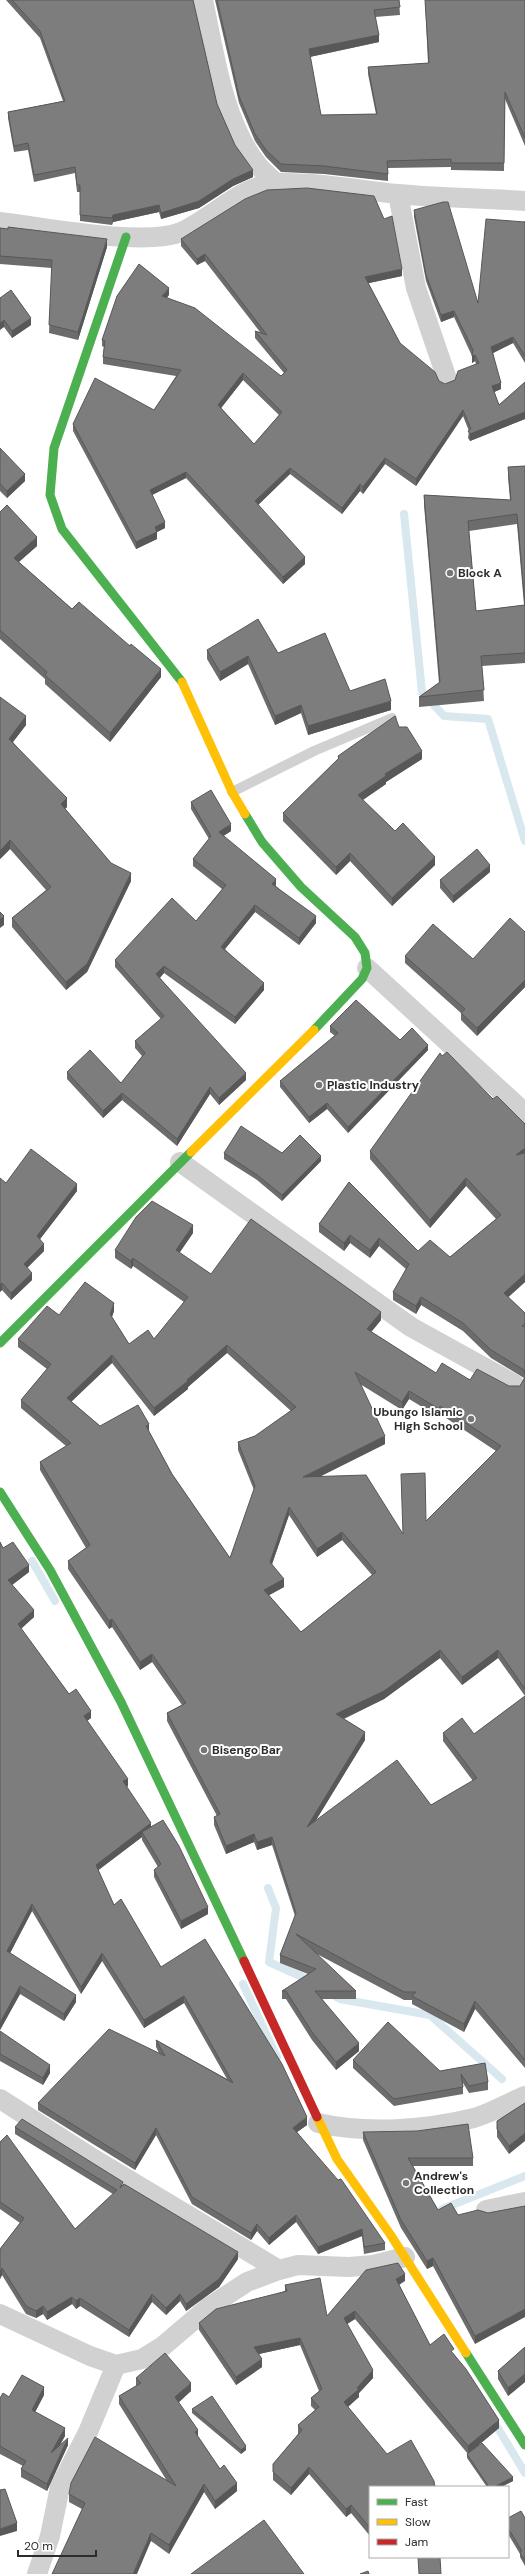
<svg xmlns="http://www.w3.org/2000/svg" width="525" height="2574" font-family="'DM Sans',sans-serif">
<style>
.lines{fill:none;stroke-linecap:round;stroke-linejoin:round}
.stream{stroke:#d9e7ee;stroke-width:8}
.lane{stroke:#d1d1d1;stroke-width:10}
.street{stroke:#d1d1d1;stroke-width:20}
.fast{stroke:#4caf50;stroke-width:9}
.slow{stroke:#ffc107;stroke-width:9}
.jam{stroke:#c62828;stroke-width:9}
.wall{fill:#6c6c6c;fill-rule:evenodd}
.shaded-wall{fill:#585858}
.building{fill:#7d7d7d;stroke:#585858;fill-rule:evenodd}
.poi-dot{fill:#767676;stroke:#fff;stroke-width:1.5}
.labels{text-anchor:middle;dominant-baseline:central;stroke-width:4;stroke-linejoin:round;paint-order:stroke}
.poi-label{font-size:12px;font-weight:bold;fill:#2c2c2c;stroke:#fff;text-anchor:start}
</style>
<rect width="100%" height="100%" fill="#fff"/>
<g class="lines">
<path class="stream" d="M404,514L422,692L444,716L488,719L525,841
M32,1561L55,1601
M268,1888L276,1908L269,1962L311,1981
M243,1984L277,2057
M333,1995L340,1999L430,2015L502,2079
M442,2209L525,2176
M493,2420L525,2473"/>
<path class="lane" d="M232,792L314,751L392,718"/>
<path class="street" d="M203,0C214,51 223,122 257,164C262,171 270,177 276,183
M398,194L416,288L447,379
M0,222C42,227 144,247 181,232C213,218 241,185 277,183C318,182 358,190 398,194C440,198 483,198 525,201
M367,968L525,1113
M180,1162L411,1327L514,1384
M0,2099L89,2156L279,2270
M318,2123C367,2134 425,2130 474,2118C491,2113 508,2103 525,2096
M486,2210L525,2202
M0,2314L90,2356L116,2365L142,2359L163,2346L209,2307L247,2282L279,2270L298,2265L349,2267L373,2265L405,2257
M37,2574L50,2536L60,2487L88,2432L116,2365"/>
<path class="fast" d="M126,237L54,448L50,495L62,529L182,682
M245,814L262,842L301,887L355,937L365,953L367,968L362,979L314,1030
M0,1343L191,1152
M0,1492L50,1570L121,1702L244,1961
M466,2353L525,2445"/>
<path class="slow" d="M182,682L232,792L245,814
M191,1152L314,1030
M317,2117L337,2159L390,2234L466,2353"/>
<path class="jam" d="M244,1961L317,2117"/>
</g>
<path class="wall" d="M6,0H193L217,104L235,145L253,177L233,186L199,208L161,219L159,212L113,222L112,225L80,221V192H77L75,173L34,182L28,150L14,152L8,118V112L63,101L40,38Z
M215,0H399L400,15L375,17L379,42L310,57L321,115L376,114L368,74V67L428,63L425,0H525V146L505,99L504,171L451,170V167L388,168V181L324,174L281,172L266,157L255,141L239,103Z
M414,210L478,303L525,222V221V363L513,343L493,353L501,389L494,392L499,405L525,382V419L470,441L468,438L469,431L463,416L416,486L385,464L363,494L360,491L342,514L290,474L258,505L305,564L283,584L186,478L152,495L165,528L157,532V539L136,549L73,431V424L154,410L176,376L103,364V357L104,347L102,346V340L169,295L167,298L281,376L284,373L255,338V331L260,332L205,261L197,265L181,246V239L402,276L368,283L400,343L439,381L445,384L455,380L476,364L475,361L472,363V356L454,317L441,322L426,281L414,217ZM243,380L279,415L254,444L221,408Z
M0,228L107,247L78,340L49,333L52,268L0,264Z
M0,298L31,325L12,338L4,327Z
M0,448L25,481L7,498L0,491Z
M525,466V663L482,666L484,701L419,707V697L439,683L424,505V495L510,500L508,477V467ZM517,524L524,605L476,611L469,531Z
M0,512L37,546L19,562L72,609L161,677L110,742L45,684V679L0,639Z
M207,650L278,653L350,691L391,710L308,735L301,713L275,725L248,664L220,681L207,659Z
M0,697L26,725L13,742L67,807L65,809L111,863L131,881L87,972L66,990L12,927V918L46,890L10,849L0,859Z
M399,727L422,759L386,782V784L363,800L395,831L435,865L392,906L350,861L336,875L283,821V813L338,759V756Z
M191,802L231,831L223,836L276,886L316,923L299,945L255,912L225,949L264,990L235,1024L164,973L160,978L246,1080L219,1105L210,1094L177,1146L122,1100L103,1118L67,1079V1072L121,1083L142,1056L135,1048V1041L161,1019L115,967V960L196,921L222,889L193,866V859L209,839L191,809Z
M490,872L453,903L440,888V880Z
M525,932V987L477,1036L461,1020V1013L405,963V956L473,959Z
M330,1026L400,1040L428,1050L348,1133L327,1109L309,1123L280,1087V1081L335,1036L330,1032Z
M493,1099L525,1124V1282L508,1297L525,1313V2068L475,2009L464,2032L412,2004V2000H404L315,1953L356,1991V1999H322L359,2051L336,2070L312,2040L286,1999H282V1991L308,1974L280,1963V1955L295,1916L272,1845L257,1850L254,1842L226,1854L214,1825V1817L217,1816L167,1721V1713L182,1705L152,1662L140,1670L112,1627L109,1629L68,1569V1561L86,1548L40,1470V1462L66,1446L21,1408V1400L47,1369L18,1347V1339L59,1315L114,1311L112,1317L129,1344L154,1339L184,1302L133,1266L131,1269L115,1258V1250L193,1233L179,1253L211,1274L381,1320L371,1332L436,1373L509,1386H520L524,1379V1378L491,1358L463,1331L421,1305L416,1314L393,1300V1292L406,1269L379,1246L370,1258L350,1243L344,1251L319,1232V1224L349,1182L418,1251L450,1257L496,1219L466,1186L430,1228L370,1159V1151ZM227,1353L291,1411L255,1436L238,1442V1450L254,1490L230,1558L172,1474L149,1431L100,1426L71,1401L112,1363L154,1416L188,1389V1387ZM360,1384L402,1410L409,1399L439,1417L440,1414L496,1451L426,1521L403,1534L321,1476L385,1444ZM289,1515L317,1557L342,1540L372,1575L301,1632L269,1595L284,1587L272,1564ZM440,1658L462,1685L498,1658L525,1696L474,1734L443,1733V1741L473,1781L431,1805L316,1820L365,1740L344,1719L384,1699Z
M224,1153L321,1161L282,1201L257,1180L224,1159Z
M6,1183L77,1191L40,1239L44,1251L27,1268L32,1280L11,1300L2,1290L0,1292Z
M0,1542L3,1548L29,1572L12,1585L34,1617L21,1629L69,1694L91,1718L87,1721L128,1786L126,1787L151,1827L208,1914L181,1929L154,1877V1870L158,1867L142,1840V1837L98,1870L114,1905L161,1967L307,2125L297,2132L385,2243V2250L364,2254L362,2236L318,2254L296,2222L269,2245L257,2231L251,2240L192,2204L156,2135L135,2170L38,2110V2103L159,2053L156,2047V2040L227,2079L184,2003L144,2028L102,1961L81,1994L32,1911L10,1953L76,2002L64,2021L20,1994L0,2030Z
M0,2031L50,2073L43,2085L0,2061Z
M353,2060L440,2071L485,2063L488,2082V2090L469,2093L463,2083V2094L394,2106L353,2068Z
M525,2103L509,2154L497,2137V2121Z
M15,2127L123,2185L238,2259L219,2287L186,2311L180,2301L166,2315L152,2302L129,2337L80,2306L76,2309L72,2304L47,2320L43,2314L36,2318L26,2314L2,2275L0,2279V2249L20,2223L0,2209V2142L75,2229L113,2194L15,2134Z
M363,2132L473,2158V2166H413L438,2210L458,2215L488,2213L475,2344L433,2266L427,2269L401,2228L363,2140Z
M405,2281L399,2285L430,2345L454,2354L499,2428L470,2452L513,2481L501,2487H487L467,2458V2454H468L355,2319L347,2324L373,2378L359,2393V2397L348,2407L370,2487V2536L351,2513L346,2517L309,2474L291,2495L273,2480V2464L298,2434V2425L315,2410L311,2406V2398L319,2391L300,2345L259,2354L262,2367L236,2385L199,2330V2323L285,2291V2285L327,2316Z
M525,2347V2382L508,2396L498,2379V2371Z
M136,2378L191,2391L178,2402L198,2437L220,2469L237,2491L215,2509L204,2492L169,2554L151,2541L82,2509L69,2502V2494L167,2481L119,2404V2396L136,2386Z
M44,2395L35,2412L65,2436L60,2445H68L47,2491L21,2477V2469L23,2466L0,2454V2398L9,2397Z
M192,2409L246,2450L241,2454L192,2413Z
M508,2518H525V2566L520,2557V2554L508,2534Z"/>
<path class="shaded-wall" d="M379,35V42L309,57V49Z
M253,170V177L233,186L199,208L161,219V213Z
M159,205V212L113,222L112,225L113,215Z
M107,239V247L78,340V332Z
M205,254V261L197,265V259Z
M402,269V276L365,284V277Z
M169,288V295L162,303V296Z
M454,311V317L441,322V315Z
M31,318V325L12,338V331Z
M4,320V327L0,330V323Z
M513,337V343L491,354V347Z
M475,355V361L472,363V356Z
M243,373V380L218,412V405Z
M501,383V389L492,393V386Z
M463,410V416L416,486V479Z
M525,412V419L470,441V434Z
M385,458V464L363,494V487Z
M290,468V474L255,508V501Z
M186,472V478L150,496V490Z
M25,474V481L7,498V491Z
M360,484V491L342,514V508Z
M165,522V528L157,532V539L136,549V542L155,527Z
M37,537V546L14,566V558Z
M305,557V564L283,584V577Z
M248,656V664L220,681V672Z
M161,669V677L110,742V733Z
M391,701V710L308,735V726Z
M301,705V713L275,725V716Z
M26,716V725L9,747V739Z
M422,751V759L386,782V784L358,803V795L385,774Z
M67,798V807L61,813V804Z
M231,824V831L219,839V832Z
M10,840V849L0,859V851Z
M350,853V861L336,875V867Z
M435,857V865L392,906V898Z
M490,865V872L453,903V896Z
M131,873V881L87,972L66,990V982Z
M276,879V886L272,884Z
M255,905V912L221,954V947Z
M4,916V925L0,928V920Z
M316,916V923L299,945V938Z
M164,966V973L156,981V974Z
M525,980V987L477,1036V1028Z
M264,983V990L235,1024V1017Z
M428,1045V1050L348,1133V1127Z
M246,1073V1080L219,1105V1098Z
M210,1087V1094L177,1146V1139Z
M122,1093V1100L103,1118V1111Z
M327,1103V1109L309,1123V1117Z
M525,1148V1156L516,1155Z
M321,1156V1161L282,1201V1195Z
M466,1178V1186L430,1228V1220Z
M77,1184V1191L37,1243V1236Z
M193,1225V1233L176,1258V1250Z
M350,1235V1243L344,1251V1243Z
M379,1238V1246L370,1258V1250Z
M44,1244V1251L24,1271V1264Z
M133,1258V1266L131,1269V1261Z
M32,1273V1280L11,1300V1293Z
M525,1274V1282L504,1301V1293Z
M2,1283V1290L0,1292V1285Z
M421,1297V1305L416,1314V1306Z
M114,1303V1311L110,1322V1314Z
M381,1312V1320L367,1337V1329Z
M227,1345V1353L188,1387V1389L154,1416V1408Z
M112,1355V1363L67,1406V1398Z
M409,1391V1399L402,1410V1402Z
M440,1406V1414L439,1417V1409Z
M149,1424V1432L146,1426Z
M385,1436V1444L303,1485V1477Z
M289,1507V1515L270,1570V1562Z
M342,1532V1540L317,1557V1549Z
M29,1565V1572L8,1588V1580Z
M284,1579V1587L264,1598V1590Z
M34,1610V1617L18,1631V1624Z
M112,1619V1627L109,1629V1621Z
M440,1650V1658L384,1699L336,1722V1714Z
M498,1650V1658L462,1685V1677Z
M152,1654V1662L140,1670V1662Z
M91,1711V1718L84,1723V1716Z
M365,1732V1740L307,1835V1827Z
M128,1779V1786L123,1789V1781Z
M151,1823V1831L142,1832V1837L96,1872V1865Z
M254,1834V1842L226,1854V1846Z
M272,1837V1845L257,1850V1842Z
M32,1904V1911L7,1959V1951Z
M208,1907V1914L181,1929V1921Z
M102,1953V1961L81,1994V1987Z
M20,1986V1994L0,2030V2023Z
M76,1995V2002L64,2021V2014Z
M184,1996V2003L144,2028V2020Z
M475,2001V2009L464,2032V2024Z
M359,2043V2051L336,2070V2062Z
M50,2065V2073L43,2085V2078Z
M307,2117V2125L293,2135V2128Z
M156,2128V2135L135,2170V2163Z
M525,2133V2141L509,2154V2146Z
M296,2215V2222L269,2245V2238Z
M257,2224V2231L251,2240V2233Z
M362,2229V2236L318,2254V2247Z
M238,2252V2259L219,2287L186,2311V2304Z
M433,2258V2266L427,2269V2261Z
M2,2268V2275L0,2279V2272Z
M405,2274V2281L396,2286V2279Z
M152,2294V2302L129,2337V2330Z
M180,2294V2301L166,2315V2308Z
M72,2297V2304L47,2320V2312Z
M80,2298V2306L76,2309V2301Z
M43,2306V2314L36,2318V2311Z
M525,2309V2317L475,2344V2336Z
M355,2311V2319L344,2326V2318Z
M300,2338V2345L254,2355V2347Z
M262,2359V2367L236,2385V2377Z
M373,2370V2378L359,2393V2397L344,2410V2402Z
M525,2374V2382L508,2396V2388Z
M191,2383V2391L175,2406V2397Z
M44,2387V2395L32,2418V2410Z
M499,2420V2428L468,2454V2446Z
M65,2428V2436L51,2460V2453Z
M198,2430V2438L195,2432Z
M68,2438V2445L47,2491V2484Z
M246,2446V2450L241,2454V2450Z
M309,2467V2474L291,2495V2488Z
M513,2477V2481L501,2487H494Z
M237,2483V2491L215,2509V2501Z
M204,2484V2492L169,2554V2545Z
M351,2505V2513L346,2517V2509Z
M17,2523V2531L0,2536V2529Z
M151,2533V2541L137,2574H133Z"/>
<path class="building" d="M12,0H193L217,104L235,145L253,170L233,179L199,201L161,213L159,205L113,215L112,218L80,215V185H77L75,167L34,175L28,143L14,146L8,112L65,101L40,31Z
M217,0H399L400,7L374,10L379,35L309,49L321,115L377,114L368,67L429,63L425,0H525V138L505,92L504,163H451V159L387,161L388,174L324,166L281,164L266,150L255,134L239,96Z
M307,188L374,196L384,219L392,216L402,269L365,277L400,343L435,372L439,381L445,384L455,380L458,371L479,363L475,355L472,356L473,350L454,311L441,315L426,275L414,210L443,202H448L478,303L486,219L525,222V221V356L513,337L491,347L501,383L492,386L499,405L525,382V412L470,434L468,431L471,429L463,410L416,479L385,458L363,487L360,484L342,508L290,468L255,501L305,557L283,577L186,472L150,490L165,522L155,527L157,532L136,542L73,424L95,378L154,410L181,370L103,357L105,341L102,340L117,296L139,264L169,288L162,296L195,308L281,376L287,370L255,331L267,335L205,254L197,259L181,239L245,199L267,190ZM243,373L282,412L254,444L218,405Z
M8,227L107,239L78,332L49,325L52,260L0,256V228L8,229Z
M11,290L31,318L12,331L4,320L0,323V298Z
M0,448L25,474L7,491L0,484Z
M525,466V653L481,656L484,690L419,697L440,682L424,495L511,500L508,467ZM517,514L525,605L476,611L468,521Z
M7,505L37,537L14,558L72,609L79,602L130,646L131,644L161,669L110,733L45,675L47,672L0,630V512Z
M258,619L278,653L325,633L350,691L385,679L391,701L308,726L301,705L275,716L248,656L220,672L207,650Z
M0,697L26,716L9,739L67,798L61,804L111,863L131,873L87,964L66,982L12,918L51,887L10,840L0,851Z
M395,716L399,727H407L422,751L385,774L386,776L358,795L395,831L403,823L435,857L392,898L350,853L336,867L283,813L339,758L338,756Z
M211,790L231,824L219,832L276,879L272,884L316,916L299,938L255,905L221,947L264,983L235,1017L164,966L156,974L246,1073L219,1098L210,1087L177,1139L122,1093L103,1111L67,1072L90,1050L121,1083L145,1053L135,1041L164,1016L115,960L172,898L196,921L226,885L193,859L211,836L191,802Z
M477,849L490,865L453,896L440,880Z
M0,912L4,916L0,920Z
M510,918L525,932V980L477,1028L461,1013L465,1009L405,956L433,924L473,959Z
M356,1000L400,1040L412,1028L428,1045L348,1127L327,1103L309,1117L280,1081L338,1033L330,1026Z
M447,1052L493,1099L497,1096L525,1124V1148L516,1155L525,1153V1274L504,1293L525,1313V1323L522,1326L525,1327V1375L524,1370L491,1350L463,1323L421,1297L416,1306L393,1292L409,1264L379,1238L370,1250L350,1235L344,1243L319,1224L349,1182L418,1251L430,1240L450,1257L501,1215L466,1178L430,1220L370,1151L440,1053L442,1056Z
M241,1126L282,1153L300,1135L321,1156L282,1195L257,1175L224,1153Z
M31,1149L77,1184L37,1236L44,1244L24,1264L32,1273L11,1293L2,1283L0,1285V1178L6,1183Z
M152,1201L193,1225L176,1250L211,1274L251,1219L381,1312L367,1329L436,1373L442,1363L470,1380L477,1369L509,1386H520L525,1377V1689L498,1650L462,1677L440,1650L384,1691L336,1714L365,1732L307,1827L397,1760L431,1805L477,1778L443,1733L462,1718L474,1734L525,1696V2060L475,2001L464,2024L412,1996L416,1992H404L296,1934L356,1991H315L359,2043L336,2062L312,2032L286,1991H282L316,1969L280,1955L296,1913L272,1837L257,1842L254,1834L226,1846L214,1817L220,1814L167,1713L186,1703L152,1654L140,1662L112,1619L109,1621L68,1561L90,1545L40,1462L71,1443L21,1400L51,1364L18,1339L47,1306L59,1315L85,1282L114,1303L110,1314L129,1344L148,1330L154,1339L188,1297L133,1258L131,1261L115,1250L136,1217ZM227,1345L296,1407L255,1436L238,1442L255,1486L230,1558L172,1474L146,1426L149,1424L138,1405L100,1426L67,1398L112,1355L154,1408L188,1381L187,1380ZM355,1372L402,1402L409,1391L439,1409L440,1406L501,1446L426,1521L425,1473L401,1474L403,1534L366,1475L303,1477L385,1436ZM289,1507L317,1549L342,1532L376,1572L301,1632L264,1590L284,1579L270,1562Z
M0,1542L3,1548L13,1542L29,1565L8,1580L34,1610L18,1624L69,1694L76,1689L91,1711L84,1716L128,1779L123,1781L151,1823L96,1865L114,1905L121,1899L161,1967L205,1939L282,2064L307,2117L293,2128L338,2180L341,2179L385,2243L364,2247L362,2229L318,2247L296,2215L269,2238L257,2224L251,2233L192,2197L156,2128L135,2163L38,2103L109,2029L165,2056L156,2040L233,2083L184,1996L144,2020L102,1953L81,1987L32,1904L7,1951L76,1995L64,2014L20,1986L0,2023Z
M163,1820L179,1846L208,1907L181,1921L154,1870L161,1864L142,1832Z
M388,2022L440,2071L485,2063L488,2082L469,2086L461,2074L463,2087L394,2099L353,2060Z
M0,2031L50,2065L43,2078L0,2054Z
M525,2103V2133L509,2146L497,2129V2121Z
M22,2119L123,2182L120,2188L124,2184L238,2252L219,2279L186,2304L180,2294L166,2308L152,2294L129,2330L80,2298L76,2301L72,2297L47,2312L43,2306L36,2311L26,2306L2,2268L0,2272V2249L24,2218L0,2202V2142L7,2135L75,2229L117,2190L15,2127Z
M468,2124L473,2158H408L438,2210L451,2203L458,2215L478,2210L488,2213L525,2206V2309L475,2336L433,2258L427,2261L401,2220L363,2132L417,2131Z
M398,2263L405,2274L396,2279L430,2345L444,2334L454,2349L451,2351L466,2369L499,2420L468,2446L355,2311L344,2318L373,2370L357,2388L359,2389L344,2402L387,2454L411,2440L434,2481L435,2487H370V2528L351,2505L346,2509L309,2467L291,2488L273,2472V2464L302,2430L298,2425L319,2407L311,2398L322,2389L300,2338L254,2347L262,2359L236,2377L199,2323L216,2309L287,2291L285,2285L320,2278L327,2316L366,2270Z
M525,2347V2374L508,2388L498,2371Z
M165,2353L191,2383L175,2397L198,2430L195,2432L220,2469L224,2465L237,2483L215,2501L204,2484L169,2545L151,2533L133,2574H52L85,2503L69,2494L71,2483L95,2437L176,2486L119,2396L141,2383L136,2378Z
M22,2375L44,2387L32,2410L65,2428L51,2453L68,2438L47,2484L21,2469L26,2461L0,2446V2398L3,2393L9,2397Z
M212,2396L246,2446L241,2450L192,2409Z
M482,2443L513,2477L494,2487H489L467,2454Z
M5,2489L17,2523L0,2529V2490Z
M521,2511L525,2518V2561L520,2552L522,2551L508,2528V2518Z
M264,2520L304,2574H191Z
M418,2557H440L441,2574H419Z
M368,2571L369,2574H360Z"/>
<g class="poi-dot">
<circle cx="450" cy="573" r="4"/>
<circle cx="319" cy="1085" r="4"/>
<circle cx="471" cy="1419" r="4"/>
<circle cx="204" cy="1750" r="4"/>
<circle cx="406" cy="2183" r="4"/>
</g>
<g class="labels">
<g class="poi-label">
<text x="458" y="573">Block A</text>
<text x="327" y="1085">Plastic Industry</text>
<text x="463" y="1412" text-anchor="end">Ubungo Islamic<tspan x="463" dy="14">High School</tspan></text>
<text x="212" y="1750">Bisengo Bar</text>
<text x="414" y="2176">Andrew's<tspan x="414" dy="14">Collection</tspan></text>
</g>
</g>
<rect x="369" y="2486" width="140" height="72" fill="#ffffff" stroke="#ababab"/>
<rect x="377" y="2499" width="20" height="6" fill="#4caf50" stroke="#ababab"/>
<text x="405" y="2506" font-size="12" fill="#2c2c2c">Fast</text>
<rect x="377" y="2519" width="20" height="6" fill="#ffc107" stroke="#ababab"/>
<text x="405" y="2526" font-size="12" fill="#2c2c2c">Slow</text>
<rect x="377" y="2539" width="20" height="6" fill="#c62828" stroke="#ababab"/>
<text x="405" y="2546" font-size="12" fill="#2c2c2c">Jam</text>
<path d="M18 2550v6h78v-6" fill="none" stroke="#2c2c2c" stroke-width="2"/>
<text x="24" y="2550" font-size="12" fill="#2c2c2c" stroke="#ffffff" stroke-width="3" paint-order="stroke">20 m</text>
</svg>
